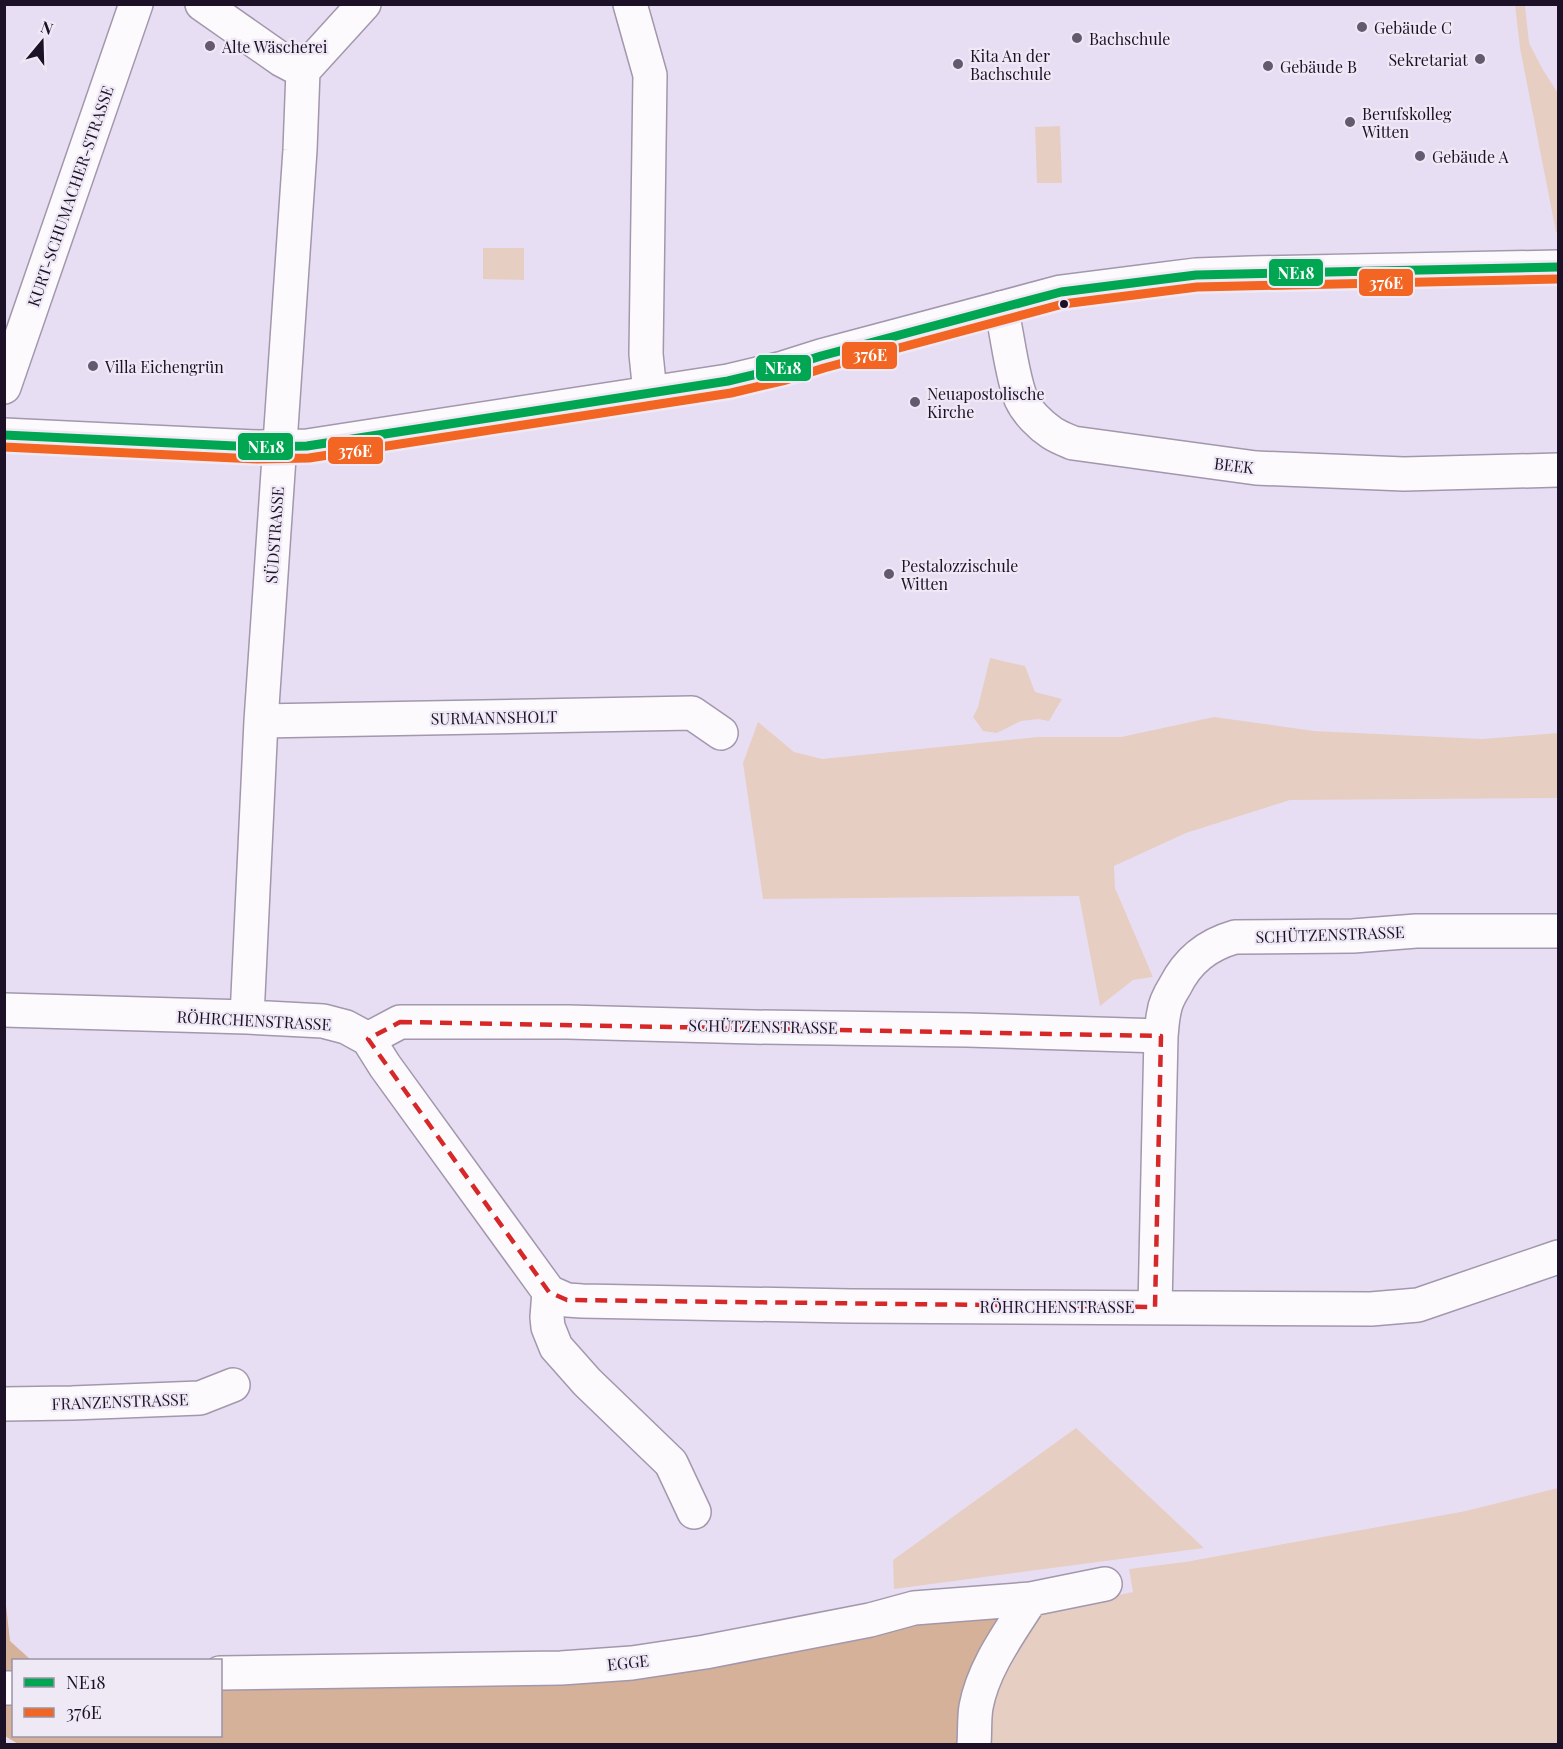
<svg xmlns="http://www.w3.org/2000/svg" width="1563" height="1749" font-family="'Playfair Display',serif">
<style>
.green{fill:#e7cec3}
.forest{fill:#d5b199}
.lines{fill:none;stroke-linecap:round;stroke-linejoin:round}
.minor-casing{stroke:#a297ac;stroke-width:36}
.major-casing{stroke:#a297ac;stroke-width:36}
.minor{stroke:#fcfafd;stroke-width:33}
.major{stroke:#fcfafd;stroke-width:33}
.bus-1-casing{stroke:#efe9f6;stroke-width:14}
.bus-2-casing{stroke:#efe9f6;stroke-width:14}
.bus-1{stroke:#00a651;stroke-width:9}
.bus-2{stroke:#f26522;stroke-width:9}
.marked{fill:none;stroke:#d62828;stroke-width:4.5;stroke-dasharray:12 8;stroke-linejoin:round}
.poi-dot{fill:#64596f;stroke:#efe9f6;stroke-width:2}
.bus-dot{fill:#1d1128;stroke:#efe9f6;stroke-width:2}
.labels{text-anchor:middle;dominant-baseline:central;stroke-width:4.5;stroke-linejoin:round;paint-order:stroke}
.poi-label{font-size:16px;fill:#1d1128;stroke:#efe9f6;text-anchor:start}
.street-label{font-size:16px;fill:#1d1128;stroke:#efe9f6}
.line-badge{stroke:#efe9f6;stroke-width:2}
.badge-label{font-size:16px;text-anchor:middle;font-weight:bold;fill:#fff}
</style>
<rect width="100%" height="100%" fill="#e8def3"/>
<path class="green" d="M1515,5H1525L1529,43L1543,70L1558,93V232H1556L1520,48Z
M1060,126L1062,183H1037L1035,127Z
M483,248H524V280L483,279Z
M990,658L1025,666L1035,692L1062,699L1049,721L1038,719L1021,721L997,733L983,731L973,717L978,707Z
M1214,717L1314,731L1482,739L1558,733V798L1290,800L1186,833L1114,866L1115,888L1153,977L1133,980L1100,1006L1079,896L763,899L743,763L758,722L794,752L822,759L1038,737H1121Z
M1076,1428L1204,1548L894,1589L893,1560Z
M1558,1488V1744H987L982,1720L1010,1653L1036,1612L1133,1592L1129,1569L1185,1562L1466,1511Z"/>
<path class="forest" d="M4,1587L10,1641L31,1660H14V1736H220L221,1681L563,1677L861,1626L1003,1613L962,1744H18L5,1736Z"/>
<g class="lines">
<g class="minor-casing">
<path id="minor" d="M202,4L282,60L303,71
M630,4L650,75L646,354L650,393
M1001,308C1008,336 1011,373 1021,399C1027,412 1040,425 1052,433C1058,437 1066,440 1073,443L1256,468L1404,474L1558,470
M4,387L136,4
M261,721L692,713L721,733
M4,1010L247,1017L323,1021L346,1027L368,1039L385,1066L549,1292L567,1300L582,1301L851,1306L1371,1309L1418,1305L1558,1257
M247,1017L261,721L300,150L303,71L364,4
M368,1039L400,1022H568L754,1027L967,1030L1161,1036C1162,1028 1162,1020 1164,1012C1165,1003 1170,994 1175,986C1188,960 1207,945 1235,937L1353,936L1416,931H1558
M549,1292L547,1317L548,1327L556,1347L587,1382L671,1463L694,1512
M1155,1307L1161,1036
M4,1404L72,1403L200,1398L233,1385
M220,1673L561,1668L632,1663L705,1652L870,1620L914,1608L1031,1599L1105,1584
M4,1688H14
M974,1744C975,1732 974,1719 976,1707C983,1668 1010,1632 1031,1599"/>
</g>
<g class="major-casing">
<path id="major" d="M4,435L258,447L307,446L728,381L783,368L821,356L1061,292L1163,279L1196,275L1251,273L1558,267"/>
</g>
<use href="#minor" class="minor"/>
<use href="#major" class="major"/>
<g class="bus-1-casing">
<path id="bus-1" d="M4,435L258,447L307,446L728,381L783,368L821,356L1061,292L1196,275L1558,267"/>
</g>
<g class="bus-2-casing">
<path id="bus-2" d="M4,447L257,459L309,458L731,393L786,380L824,368L1063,304L1197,287L1558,279"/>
</g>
<use href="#bus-1" class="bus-1"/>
<use href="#bus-2" class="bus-2"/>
</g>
<path class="marked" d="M400,1022L1161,1036L1155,1307L567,1300L549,1292L368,1039Z"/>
<g class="poi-dot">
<circle cx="1362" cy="27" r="6"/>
<circle cx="1077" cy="38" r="6"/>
<circle cx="210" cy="46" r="6"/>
<circle cx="1480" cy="59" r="6"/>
<circle cx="958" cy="64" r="6"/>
<circle cx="1268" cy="66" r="6"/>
<circle cx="1350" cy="122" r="6"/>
<circle cx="1420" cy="156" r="6"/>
<circle cx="93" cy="366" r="6"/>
<circle cx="915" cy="402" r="6"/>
<circle cx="889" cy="574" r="6"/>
</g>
<circle class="bus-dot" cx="1064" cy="304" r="5"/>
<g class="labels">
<g class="poi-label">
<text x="1374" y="27">Gebäude C</text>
<text x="1089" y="38">Bachschule</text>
<text x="222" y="46">Alte Wäscherei</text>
<text x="970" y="55">Kita An der<tspan x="970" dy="18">Bachschule</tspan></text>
<text x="1468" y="59" text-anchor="end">Sekretariat</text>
<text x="1280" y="66">Gebäude B</text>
<text x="1362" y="113">Berufskolleg<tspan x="1362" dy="18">Witten</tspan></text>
<text x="1432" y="156">Gebäude A</text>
<text x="105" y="366">Villa Eichengrün</text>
<text x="927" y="393">Neuapostolische<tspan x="927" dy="18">Kirche</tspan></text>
<text x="901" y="565">Pestalozzischule<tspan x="901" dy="18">Witten</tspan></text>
</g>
<g class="street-label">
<text transform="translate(70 196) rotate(-71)">KURT-SCHUMACHER-STRASSE</text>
<text transform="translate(1234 465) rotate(7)">BEEK</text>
<text transform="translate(274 535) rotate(-86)">SÜDSTRASSE</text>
<text transform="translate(494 717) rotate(-1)">SURMANNSHOLT</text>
<text transform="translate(1330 934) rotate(-2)">SCHÜTZENSTRASSE</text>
<text transform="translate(254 1020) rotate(3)">RÖHRCHENSTRASSE</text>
<text transform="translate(763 1026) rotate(1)">SCHÜTZENSTRASSE</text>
<text x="1057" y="1306">RÖHRCHENSTRASSE</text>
<text transform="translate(120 1401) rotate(-2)">FRANZENSTRASSE</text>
<text transform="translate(628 1662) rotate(-6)">EGGE</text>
</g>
</g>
<g class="line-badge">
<rect x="1268" y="258" width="56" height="29" rx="6" fill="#00a651"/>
<rect x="1358" y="268" width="56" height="29" rx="6" fill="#f26522"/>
<rect x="841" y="341" width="57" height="29" rx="6" fill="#f26522"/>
<rect x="755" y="354" width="57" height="28" rx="6" fill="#00a651"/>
<rect x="237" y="432" width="57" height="29" rx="6" fill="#00a651"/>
<rect x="327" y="436" width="57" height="29" rx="6" fill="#f26522"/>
</g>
<g class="badge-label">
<text x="1296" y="279">NE18</text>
<text x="1386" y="289">376E</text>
<text x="870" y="361">376E</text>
<text x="783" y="374">NE18</text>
<text x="266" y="453">NE18</text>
<text x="355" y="457">376E</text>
</g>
<rect width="1563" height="1749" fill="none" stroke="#1d1128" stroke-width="12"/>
<rect x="12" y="1659" width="210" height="78" fill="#efe9f6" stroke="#9b93a4" stroke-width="1.5"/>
<rect x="24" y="1678" width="30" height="9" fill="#00a651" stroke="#9b93a4" stroke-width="1.5"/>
<text x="66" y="1689" font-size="18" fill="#1d1128">NE18</text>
<rect x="24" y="1708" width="30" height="9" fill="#f26522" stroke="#9b93a4" stroke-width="1.5"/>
<text x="66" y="1719" font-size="18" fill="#1d1128">376E</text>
<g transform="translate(42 42) rotate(19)" stroke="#efe9f6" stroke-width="4.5" paint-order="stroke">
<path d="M0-4.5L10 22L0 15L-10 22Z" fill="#1d1128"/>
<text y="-9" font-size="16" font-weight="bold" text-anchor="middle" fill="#1d1128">N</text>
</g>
</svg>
